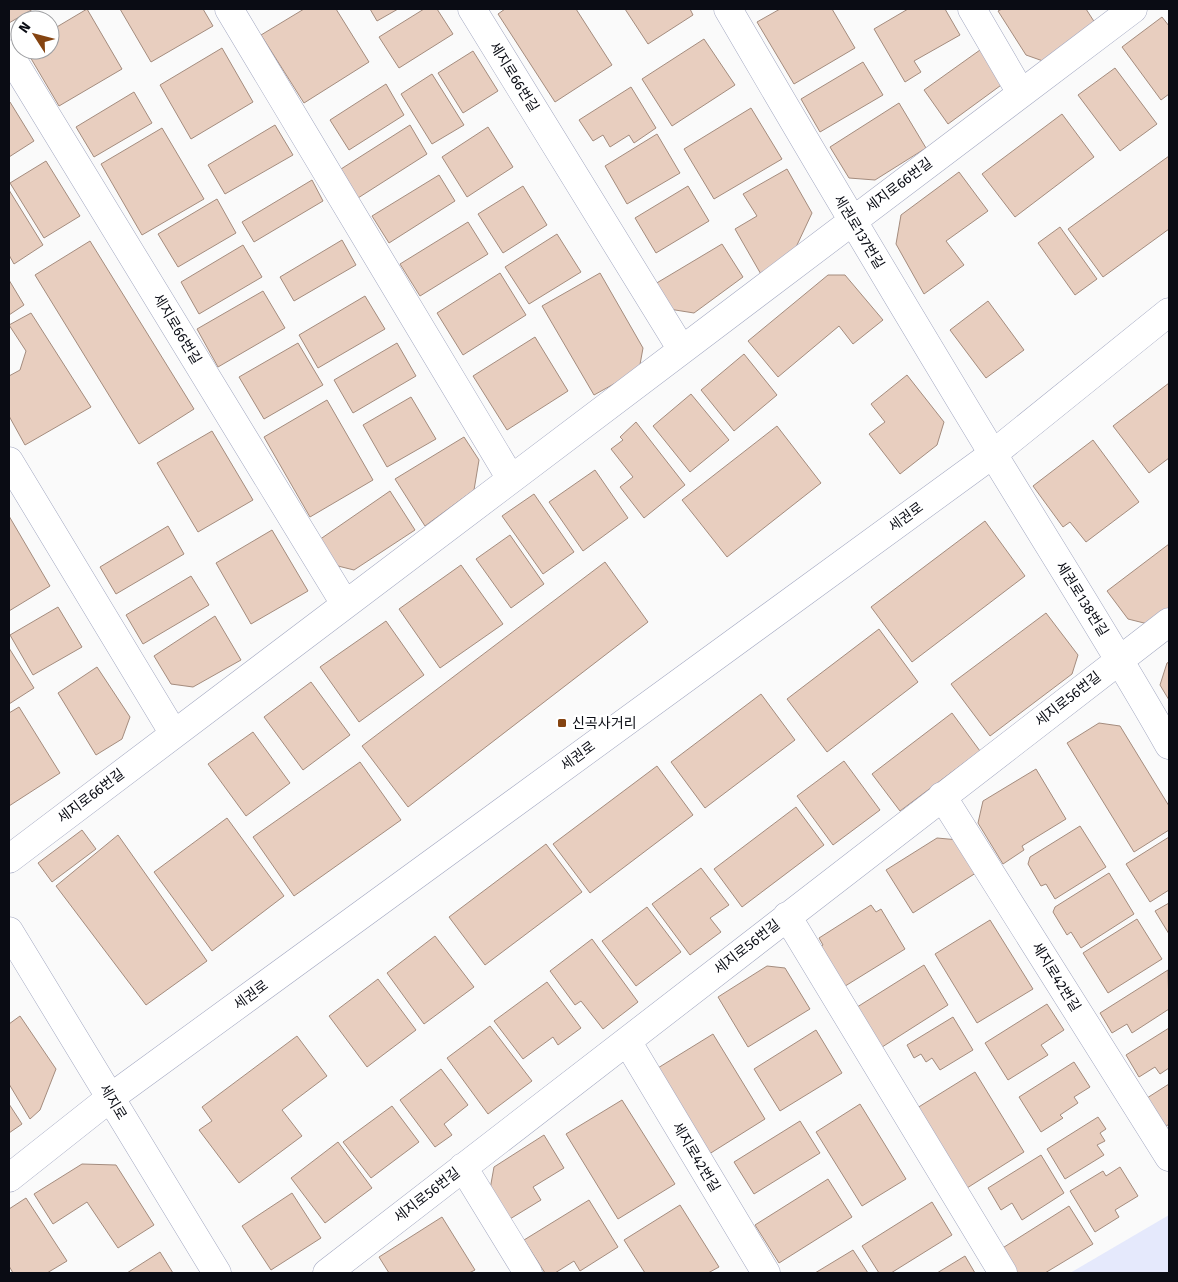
<svg xmlns="http://www.w3.org/2000/svg" width="1178" height="1282" font-family="'Fira Sans','Noto Sans KR',sans-serif">
<style>
.green{fill:#e5e9fc}
.building{fill:#e8cebf;stroke:#a48c7e}
.lines{fill:none;stroke-linecap:round;stroke-linejoin:round}
.minor-casing{stroke:#a2a7c0;stroke-width:29}
.tertiary-casing{stroke:#a2a7c0;stroke-width:29}
.minor{stroke:#fff;stroke-width:28}
.tertiary{stroke:#fff;stroke-width:28}
.poi-dot{fill:#854411;stroke:#fff;stroke-width:2}
.labels{text-anchor:middle;dominant-baseline:central;stroke-width:5;stroke-linejoin:round;paint-order:stroke}
.street-label{font-size:14px;fill:#0a0c14;stroke:#fff}
.poi-label{font-size:14px;fill:#0a0c14;stroke:#fff;text-anchor:start}
</style>
<rect width="100%" height="100%" fill="#fafafa"/>
<path class="green" d="M1169,1215V1273H1070Z"/>
<path class="building" d="M9,9H33L9,23Z
M87,9L122,69L59,106L26,50H50V31Z
M120,9H203L213,26L151,62Z
M304,9H336L369,62L304,103L261,35Z
M370,9H398L377,21Z
M424,9H437L453,34L399,68L379,37Z
M505,9H576L612,65L555,102L498,14Z
M625,9H690L693,15L648,44Z
M780,9H832L855,48L794,84L757,22Z
M908,9H945L960,35L914,61L921,72L905,82L874,29Z
M1002,9H1086L1097,26L1043,61L1026,55L998,11Z
M1162,17L1169,26V94L1161,100L1122,47Z
M704,39L735,85L672,126L642,79Z
M222,48L253,102L191,139L160,85Z
M980,50L1004,83L948,124L924,90Z
M473,51L498,91L463,113L438,73Z
M863,62L883,95L820,132L801,99Z
M1115,68L1157,124L1120,151L1078,95Z
M432,74L464,125L432,144L401,94Z
M386,84L404,115L349,150L330,120Z
M631,87L656,128L634,143L629,135L610,147L603,135L593,141L579,120Z
M134,92L152,123L94,157L76,127Z
M10,102L34,141L9,157V103Z
M899,103L926,148L875,180L849,178L830,147Z
M751,108L782,159L714,199L684,149Z
M1062,114L1094,157L1015,217L982,174Z
M275,125L293,155L225,194L208,165Z
M410,125L427,154L358,198L341,169Z
M488,127L513,167L467,197L442,157Z
M162,128L204,199L142,235L101,164Z
M657,134L680,173L627,204L605,166Z
M1169,156V229L1103,277L1068,229Z
M46,161L80,216L44,238L10,183Z
M787,169L812,213L790,260L762,276L735,229L757,216L743,194Z
M959,172L988,211L946,241L964,265L924,294L896,244L901,215Z
M439,175L455,201L389,243L372,216Z
M312,180L323,201L254,242L242,222Z
M523,186L547,225L503,253L478,214Z
M688,186L709,221L656,253L635,218Z
M9,190L43,245L14,264L9,255Z
M217,199L236,233L178,267L158,234Z
M468,222L488,254L420,296L400,264Z
M1060,227L1097,279L1075,295L1038,243Z
M557,234L581,272L529,304L505,267Z
M342,240L356,265L294,301L280,277Z
M90,241L194,409L139,444L35,275Z
M722,244L743,277L694,313L669,309L655,284Z
M243,245L262,277L199,314L181,282Z
M500,273L526,315L463,355L437,313Z
M600,273L643,348L639,370L594,395L542,306Z
M828,275H845L883,320L853,344L839,326L778,377L748,341Z
M9,280L24,305L9,315Z
M263,291L285,328L218,367L197,329Z
M365,296L385,329L318,368L299,335Z
M988,301L1024,350L986,378L950,330Z
M31,313L91,407L25,445L9,416V376L20,370L26,351L9,325Z
M535,337L568,391L507,430L473,376Z
M298,343L323,385L264,419L239,377Z
M397,343L416,376L353,413L334,380Z
M744,354L777,395L734,431L701,390Z
M907,375L944,422L937,445L900,474L869,434L885,422L871,404Z
M1169,383V458L1149,473L1113,426Z
M691,394L729,440L690,472L653,426Z
M411,397L436,439L387,467L363,425Z
M327,400L373,480L310,517L264,437Z
M636,422L685,485L644,518L620,487L633,477L611,449L623,440L620,437Z
M777,426L821,483L727,557L682,500Z
M212,431L253,500L198,532L157,463Z
M464,437L479,460L474,490L425,526L395,479Z
M1093,440L1139,502L1086,542L1070,522L1063,527L1033,486Z
M595,470L628,518L583,551L549,502Z
M390,491L415,530L354,570L334,565L319,540Z
M534,494L574,552L543,574L502,516Z
M9,516L50,586L9,611Z
M985,521L1025,576L912,662L871,607Z
M168,526L184,554L116,594L100,567Z
M272,530L308,591L251,624L216,563Z
M510,535L544,584L511,608L476,559Z
M1169,544V608L1148,624L1128,619L1107,591Z
M605,562L648,622L408,807L362,746Z
M461,565L503,624L440,668L399,609Z
M191,576L209,605L143,644L126,615Z
M58,607L82,647L33,675L10,635Z
M1046,613L1078,655L1072,674L990,736L951,684Z
M215,616L241,660L193,687L171,684L154,656Z
M386,621L424,675L359,722L320,667Z
M879,629L918,682L827,752L787,699Z
M9,648L34,688L9,704Z
M1169,662V700L1160,685L1167,663Z
M97,667L130,717L122,739L96,755L58,693Z
M311,682L350,735L303,770L264,717Z
M761,694L795,740L705,808L671,762Z
M19,707L60,773L9,806V713Z
M952,713L980,751L900,811L872,774Z
M1099,723L1120,726L1169,806V830L1134,852L1067,743Z
M253,732L290,783L246,816L208,764Z
M844,761L880,810L833,845L797,796Z
M360,762L401,820L294,896L253,837Z
M657,766L693,815L590,893L553,844Z
M1036,769L1066,819L1022,846L1024,850L1003,864L978,823L983,801Z
M796,807L824,845L742,907L714,869Z
M227,818L284,896L212,951L154,872Z
M1080,826L1106,867L1055,899L1046,884L1041,886L1028,864L1030,857Z
M82,830L96,849L52,882L38,863Z
M118,835L207,961L146,1005L56,886Z
M1169,837V890L1150,902L1126,864Z
M937,838L959,840L979,871L913,913L886,870Z
M546,844L582,892L485,965L449,917Z
M701,868L729,905L710,918L721,932L690,955L652,904Z
M1109,873L1134,914L1081,948L1071,932L1067,935L1053,912L1055,907Z
M1169,903V934L1155,911Z
M871,905L876,912L881,909L905,949L842,988L817,948L823,945L819,938Z
M647,907L681,952L636,986L602,941Z
M1137,919L1162,959L1108,993L1083,953Z
M990,920L1033,989L977,1023L935,954Z
M435,936L474,987L424,1024L387,973Z
M592,939L638,1002L603,1029L581,1001L575,1005L550,971Z
M924,965L948,1005L879,1049L854,1009Z
M767,966L785,968L810,1009L748,1047L718,997Z
M1168,970L1169,1009L1132,1033L1127,1024L1112,1033L1100,1013Z
M378,979L416,1030L367,1067L329,1016Z
M547,982L581,1028L558,1045L553,1037L523,1059L494,1021Z
M1047,1004L1064,1030L1041,1045L1048,1055L1008,1080L985,1043Z
M20,1016L56,1069L40,1110L30,1119L9,1084V1024Z
M953,1017L973,1050L940,1070L932,1058L926,1062L921,1054L914,1058L907,1045Z
M490,1026L532,1081L488,1114L447,1058Z
M1169,1028V1068L1160,1074L1155,1067L1139,1077L1126,1055Z
M816,1030L842,1073L780,1111L754,1069Z
M713,1034L765,1119L706,1156L653,1071Z
M297,1036L327,1076L282,1110L302,1136L239,1183L199,1130L212,1121L202,1107Z
M1074,1062L1090,1087L1074,1097L1078,1103L1060,1115L1063,1118L1041,1132L1019,1097Z
M441,1069L468,1105L444,1124L452,1135L435,1147L400,1100Z
M975,1072L1024,1152L967,1188L917,1108Z
M1169,1084V1124L1165,1127L1147,1098Z
M622,1100L675,1184L618,1219L566,1134Z
M9,1104L22,1124L9,1133Z
M860,1104L906,1179L862,1206L816,1132Z
M392,1106L419,1142L371,1178L343,1142Z
M1098,1117L1106,1129L1100,1133L1105,1141L1097,1145L1104,1155L1065,1179L1047,1149Z
M800,1121L820,1153L754,1194L734,1162Z
M544,1135L564,1168L533,1187L541,1200L505,1222L489,1195L494,1167Z
M338,1142L372,1188L325,1223L291,1178Z
M1041,1155L1064,1193L1022,1220L1012,1203L1001,1210L988,1188Z
M82,1164L116,1165L154,1225L118,1248L87,1202L53,1224L34,1194Z
M1120,1167L1138,1196L1115,1210L1119,1217L1095,1232L1070,1191L1103,1171L1106,1176Z
M828,1179L852,1217L779,1263L755,1225Z
M292,1193L321,1238L271,1270L242,1226Z
M26,1198L67,1261L47,1273H13L9,1266V1209Z
M589,1200L618,1247L580,1271L574,1261L555,1273H545L524,1240Z
M932,1202L952,1235L891,1273H879L862,1246Z
M680,1205L719,1267L708,1273H645L624,1240Z
M1069,1206L1093,1244L1045,1273H1015L1001,1249Z
M442,1217L475,1270L469,1273H389L379,1257Z
M853,1250L868,1273H815Z
M160,1252L173,1273H127Z
M965,1256L975,1273H937Z"/>
<g class="lines">
<g class="minor-casing">
<path id="minor" d="M229,9L511,479
M472,9L682,350
M728,9C815,158 903,306 993,454C1052,551 1113,646 1169,745
M972,9L1021,93
M9,54L345,604
M9,461L174,734
M942,796L1169,1157
M9,859L1133,9
M787,916L1003,1273
M627,1041L766,1273
M463,1167L528,1273
M327,1273L1169,622"/>
</g>
<g class="tertiary-casing">
<path id="tertiary" d="M9,931L217,1273
M9,1178L110,1098L993,454L1169,312"/>
</g>
<use href="#minor" class="minor"/>
<use href="#tertiary" class="tertiary"/>
</g>
<rect class="poi-dot" x="557" y="718" width="10" height="10" rx="2.5"/>
<g class="labels">
<g class="street-label">
<text transform="translate(514 77) rotate(58)">세지로66번길</text>
<text transform="translate(899 185) rotate(-37)">세지로66번길</text>
<text transform="translate(859 232) rotate(59)">세권로137번길</text>
<text transform="translate(177 329) rotate(59)">세지로66번길</text>
<text transform="translate(906 517) rotate(-36)">세권로</text>
<text transform="translate(1082 599) rotate(58)">세권로138번길</text>
<text transform="translate(1068 699) rotate(-38)">세지로56번길</text>
<text transform="translate(578 756) rotate(-36)">세권로</text>
<text transform="translate(91 796) rotate(-37)">세지로66번길</text>
<text transform="translate(747 947) rotate(-38)">세지로56번길</text>
<text transform="translate(1056 977) rotate(58)">세지로42번길</text>
<text transform="translate(251 995) rotate(-36)">세권로</text>
<text transform="translate(113 1102) rotate(59)">세지로</text>
<text transform="translate(696 1157) rotate(59)">세지로42번길</text>
<text transform="translate(427 1195) rotate(-38)">세지로56번길</text>
</g>
<g class="poi-label">
<text x="572" y="723">신곡사거리</text>
</g>
</g>
<rect width="1178" height="1282" fill="none" stroke="#0a0c14" stroke-width="20"/>
<g transform="translate(35 35) rotate(306)"><circle r="24" fill="#ffffff" stroke="#9d9ea1"/>
<path d="M0-4L9 19L0 12L-9 19Z" fill="#854411"/>
<text y="-8" font-size="14" font-weight="bold" text-anchor="middle" fill="#0a0c14">N</text>
</g>
</svg>
